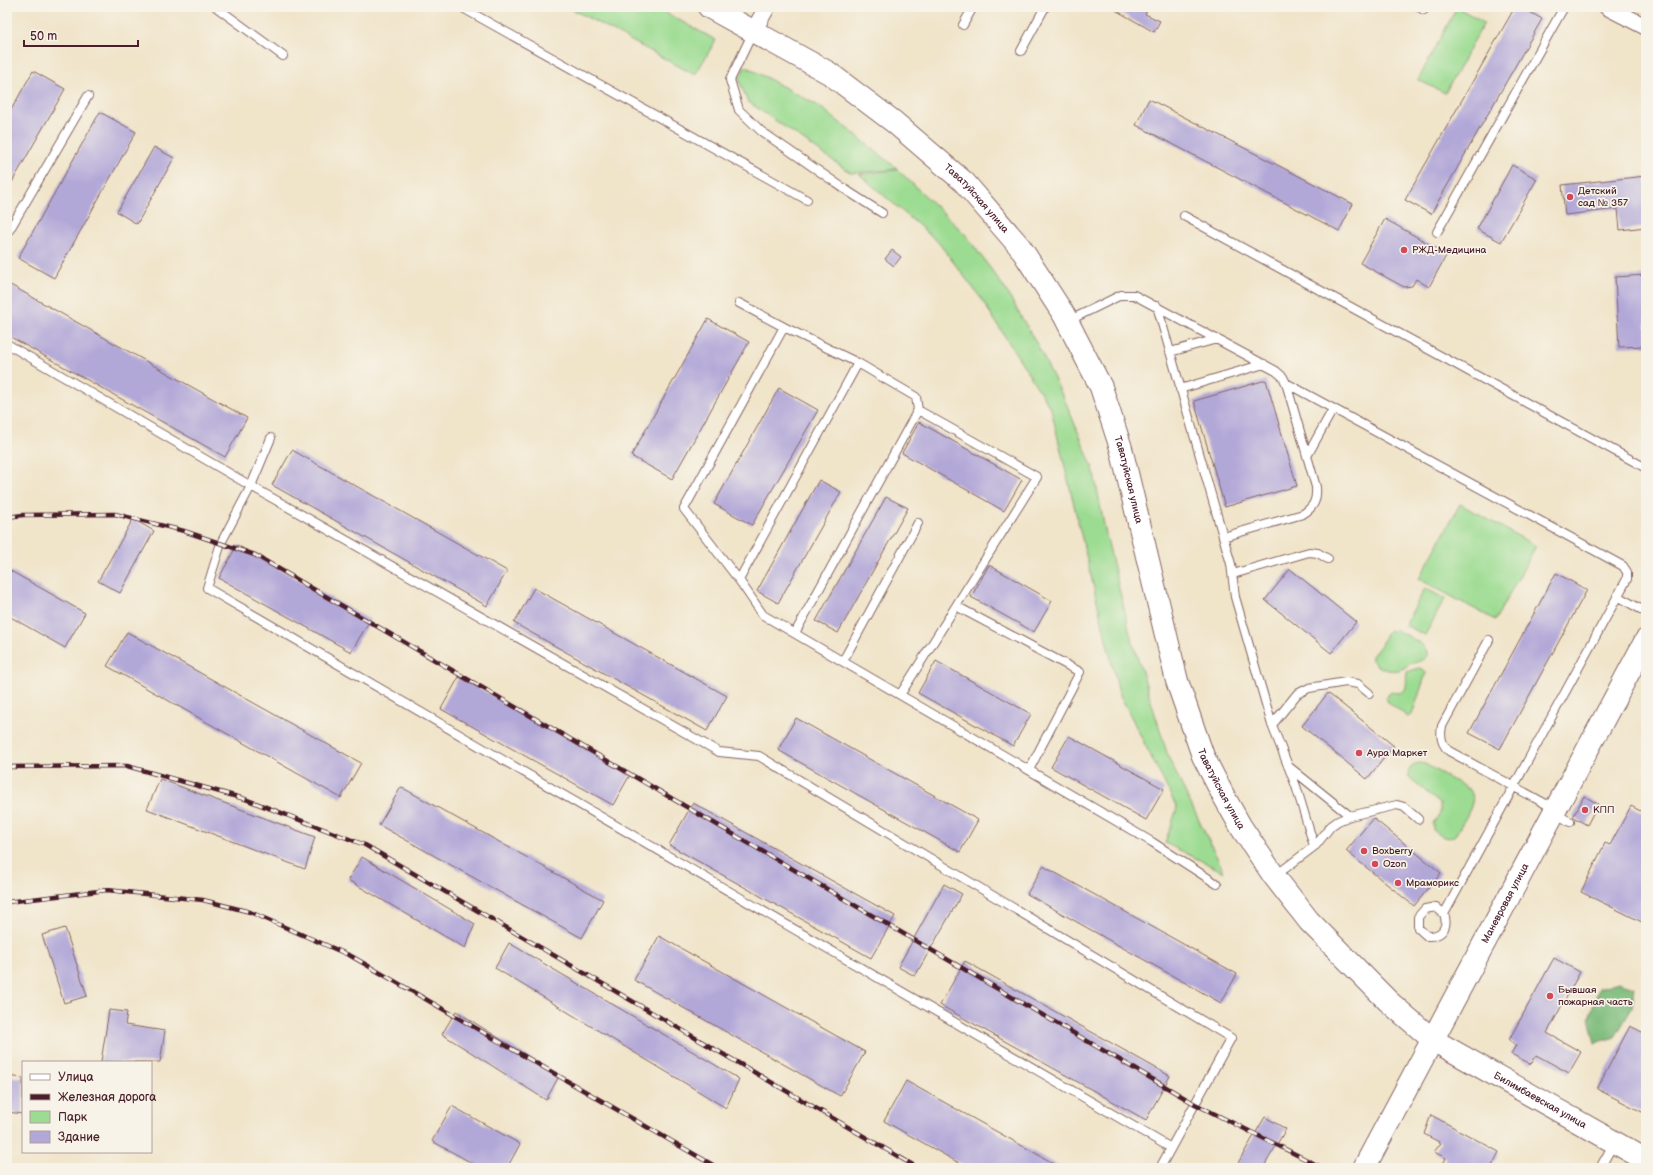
<svg xmlns="http://www.w3.org/2000/svg" width="1653" height="1175" font-family="'Balsamiq Sans',sans-serif">
<style>
.green{fill:#9cdc92;stroke:#737e5e}
.forest{fill:#7dbc7c;stroke:#646e54}
.building{fill:#b2a8d8}
.lines{fill:none;stroke-linecap:round;stroke-linejoin:round}
.lane-casing{stroke:#846462;stroke-width:10}
.street-casing{stroke:#846462;stroke-width:18}
.secondary-casing{stroke:#846462;stroke-width:24}
.primary-casing{stroke:#846462;stroke-width:24}
.lane{stroke:#fff;stroke-width:8}
.street{stroke:#fff;stroke-width:16}
.secondary{stroke:#fff;stroke-width:22}
.primary{stroke:#fff;stroke-width:22}
.rail-casing{stroke:#4a1f2b;stroke-width:4.5}
.rail{stroke:#f7f3e8;stroke-width:3;stroke-dasharray:9;stroke-linecap:butt}
.poi-dot{fill:#d1495b;stroke:#f7f3e8;stroke-width:1.5}
.labels{text-anchor:middle;dominant-baseline:central;stroke-width:3.5;stroke-linejoin:round;paint-order:stroke}
.poi-label{font-size:10px;fill:#4a1f2b;stroke:#f7f3e8;text-anchor:start}
.street-label{font-size:10px;fill:#4a1f2b;stroke:#f7f3e8}
</style>
<rect width="100%" height="100%" fill="#f7f3e8"/>
<filter id="ink" filterUnits="userSpaceOnUse"><feTurbulence type="fractalNoise" baseFrequency=".025" numOctaves="2"/><feDisplacementMap in="SourceGraphic" scale="8" xChannelSelector="R" yChannelSelector="G"/><feConvolveMatrix kernelMatrix="1 2 1 2 8 2 1 2 1" color-interpolation-filters="sRGB"/></filter>
<filter id="wash" filterUnits="userSpaceOnUse"><feTurbulence type="fractalNoise" baseFrequency=".012" numOctaves="4" result="noise"/><feDisplacementMap in="SourceGraphic" scale="16" xChannelSelector="R" yChannelSelector="G"/><feGaussianBlur stdDeviation="0.9" result="paint"/><feColorMatrix in="noise" values="0 0 0 0 0 0 0 0 0 0 0 0 0 0 0 0 0 1.4 0 .05"/><feComposite in="paint" operator="in"/></filter>
<g filter="url(#wash)">
<rect width="100%" height="100%" fill="#f0e4c9"/>
<path class="green" d="M568,7H655L716,40L695,75Z
M1457,7L1484,23L1445,93L1418,80Z
M745,66L819,106L898,169L851,173L747,101L739,79Z
M898,170L965,234L1004,287L1038,346L1066,403L1093,468L1105,530L1129,630L1169,759L1224,872L1165,843L1177,808L1119,693L1051,409L980,297L938,242L859,174Z
M1460,504L1536,546L1495,620L1419,579Z
M1425,588L1445,599L1425,635L1405,625Z
M1394,630H1396C1403,634 1421,642 1425,648C1433,659 1417,662 1410,664C1408,665 1406,667 1404,668C1397,672 1385,671 1378,666C1374,663 1371,661 1372,656L1381,645L1386,633Z
M1419,668L1423,669L1426,673L1412,715L1408,717L1387,701L1386,697L1391,692C1411,696 1405,683 1407,672Z
M1419,763L1425,764L1470,790C1479,802 1462,822 1456,834C1448,842 1441,836 1433,830V823L1440,814V804L1408,776C1407,769 1413,765 1419,763Z"/>
<path class="forest" d="M1618,982L1635,987L1632,1008L1615,1037L1595,1043L1589,1018L1599,988Z"/>
<g id="blocks">
<path class="building" d="M1110,7H1149L1145,14L1160,21L1154,32Z
M1515,7H1521L1542,19L1431,214L1405,200Z
M33,71L65,89L7,191V117Z
M1149,99L1353,204L1339,231L1136,125Z
M100,112L136,132L54,278L18,258Z
M154,147L174,158L137,224L117,212Z
M1512,165L1537,179L1501,242L1477,229Z
M1646,176V227L1620,230L1618,209L1565,215L1562,185Z
M1385,219L1447,254L1429,287L1416,279L1412,286L1404,287L1360,263Z
M892,250L901,257L894,266L885,259Z
M1646,275V346L1619,347L1615,277Z
M7,283L247,418L225,457L7,335Z
M708,319L749,342L672,479L631,456Z
M1266,380L1297,486L1225,507L1194,401Z
M779,388L818,410L752,525L714,504Z
M919,422L1022,480L1004,511L902,453Z
M292,450L507,571L487,606L272,485Z
M819,480L841,492L778,603L757,591Z
M886,497L908,508L838,633L816,621Z
M133,519L154,531L120,593L98,581Z
M237,545L370,620L351,652L219,578Z
M989,565L1052,601L1034,632L971,597Z
M7,569L85,613L65,648L7,615Z
M1290,569L1356,622L1331,653L1265,600Z
M1556,573L1587,590L1500,749L1469,733Z
M534,588L727,696L707,731L514,623Z
M127,632L361,763L341,798L107,666Z
M936,661L1031,714L1013,746L918,693Z
M459,677L631,773L613,805L441,709Z
M1328,693L1394,746L1367,779L1302,726Z
M796,718L978,820L960,852L778,750Z
M1069,736L1164,789L1146,820L1051,767Z
M160,779L315,837L305,869L147,809Z
M401,787L603,900L582,938L379,825Z
M1584,796L1598,804L1587,825L1573,817Z
M693,803L895,916L871,958L669,845Z
M1631,806L1646,814V924L1581,892L1605,843L1610,845Z
M1373,818L1441,873L1414,906L1346,851Z
M362,857L475,924L465,948L348,880Z
M1043,866L1237,974L1221,1003L1027,894Z
M944,884L962,894L915,976L898,967Z
M65,928L87,996L64,1003L42,935Z
M659,936L865,1052L840,1096L634,980Z
M509,943L739,1079L726,1108L495,968Z
M1554,958L1580,972L1547,1033L1581,1052L1569,1073L1536,1055L1531,1064L1511,1054L1516,1045L1509,1040Z
M965,961L1170,1076L1146,1120L940,1005Z
M109,1010L127,1012L125,1025L165,1031L160,1062H101Z
M456,1011L559,1076L546,1100L442,1034Z
M1630,1026L1646,1034V1114L1597,1089Z
M7,1076L23,1078V1114L7,1112Z
M906,1081L1062,1168H968L884,1121Z
M452,1106L520,1144L507,1168H481L432,1141Z
M1431,1115L1499,1152L1491,1168H1441L1446,1158L1434,1152L1441,1143L1424,1134Z
M1265,1117L1286,1129L1263,1168H1235Z"/>
</g>
</g>
<g filter="url(#ink)">
<use href="#blocks" fill-opacity="0" stroke="#846462" stroke-width="1"/>
<g class="lines">
<g class="lane-casing">
<path id="lane" d="M216,7L283,56
M461,7L807,200
M1419,7L1424,10
M963,25L973,7
M753,32L730,80L739,110L761,131L849,192L882,213
M1021,51L1045,7
M1184,216L1646,468
M1437,232L1564,7
M7,234L88,96
M739,303L784,327L858,363L916,397L918,410L1037,477L900,695
M1157,306L1231,564L1235,597L1272,725L1296,786L1314,846
M1068,321L1121,295H1134L1276,371L1283,377L1286,383L1316,487C1317,500 1314,507 1303,514L1223,537
M784,327L684,509L739,580L763,615L1152,842L1217,884
M7,344L251,486L719,752L759,756L1231,1038L1160,1168
M1170,352L1217,339
M1286,383L1623,566L1627,572V579L1444,914C1449,928 1441,937 1427,936L1418,928V917L1425,909L1436,907L1444,914
M1180,389L1264,364
M271,438L251,486L221,543L207,588L1171,1148
M1307,456L1333,409
M1233,574L1309,552L1318,553L1328,559
M739,580L858,363
M1617,596L1646,612
M956,606L1080,672L1029,770
M795,633L918,410
M1489,640L1442,726C1440,736 1441,744 1449,751L1555,809
M843,661L918,523
M1272,725L1297,694L1309,688L1346,682L1358,684L1369,693
M1288,766L1350,816
M1555,813L1570,822
M1275,876L1316,845L1331,826L1338,821L1350,816L1397,805L1404,807L1418,819
M1600,1168L1614,1143"/>
</g>
<g class="street-casing">
<path id="street" d="M1607,7L1646,27
M753,32L767,7"/>
</g>
<g class="secondary-casing">
<g id="secondary">
<path id="s1" d="M1364,1168L1646,640"/>
</g>
</g>
<g class="primary-casing">
<g id="primary">
<path id="s2" d="M709,7L829,73L894,122L964,182L1020,247L1064,315L1101,387L1121,448L1177,681L1203,756L1222,793L1241,827L1274,876L1309,921L1388,1001L1433,1040L1646,1160"/>
</g>
</g>
<use href="#lane" class="lane"/>
<use href="#street" class="street"/>
<use href="#secondary" class="secondary"/>
<use href="#primary" class="primary"/>
<g class="rail-casing">
<path id="rail" d="M7,517L23,515L115,514L184,531L255,555L1195,1104L1321,1167
M7,767L127,766L245,799L365,845L918,1168
M7,902L107,890L203,900L250,912L351,956L718,1168"/>
</g>
<use href="#rail" class="rail"/>
</g>
</g>
<g class="poi-dot">
<circle cx="1570" cy="197" r="4"/>
<circle cx="1404" cy="250" r="4"/>
<circle cx="1359" cy="753" r="4"/>
<circle cx="1585" cy="810" r="4"/>
<circle cx="1364" cy="851" r="4"/>
<circle cx="1375" cy="864" r="4"/>
<circle cx="1398" cy="883" r="4"/>
<circle cx="1550" cy="996" r="4"/>
</g>
<g class="labels">
<g class="poi-label">
<text x="1578" y="191">Детский<tspan x="1578" dy="12">сад № 357</tspan></text>
<text x="1412" y="250">РЖД-Медицина</text>
<text x="1367" y="753">Аура Маркет</text>
<text x="1593" y="810">КПП</text>
<text x="1372" y="851">Boxberry</text>
<text x="1383" y="864">Ozon</text>
<text x="1406" y="883">Мраморикс</text>
<text x="1558" y="990">Бывшая<tspan x="1558" dy="12">пожарная часть</tspan></text>
</g>
<g class="street-label">
<text stroke="none"><textPath href="#s2" startOffset="331">Таватуйская улица</textPath></text>
<text stroke="none"><textPath href="#s2" startOffset="655">Таватуйская улица</textPath></text>
<text stroke="none"><textPath href="#s2" startOffset="979">Таватуйская улица</textPath></text>
<text stroke="none"><textPath href="#s1" startOffset="300">Маневровая улица</textPath></text>
<text stroke="none"><textPath href="#s2" startOffset="1433">Билимбаевская улица</textPath></text>
</g>
</g>
<rect width="1653" height="1175" fill="none" stroke="#f7f3e8" stroke-width="24"/>
<rect x="22" y="1061" width="130" height="92" fill="#f7f3e8" stroke="#b29e9c"/>
<rect x="30" y="1074" width="20" height="6" fill="#ffffff" stroke="#b29e9c"/>
<text x="58" y="1081" font-size="12" fill="#4a1f2b">Улица</text>
<rect x="30" y="1094" width="20" height="6" fill="#4a1f2b" stroke="#b29e9c"/>
<text x="58" y="1101" font-size="12" fill="#4a1f2b">Железная дорога</text>
<rect x="30" y="1111" width="20" height="12" fill="#9cdc92" stroke="#b29e9c"/>
<text x="58" y="1121" font-size="12" fill="#4a1f2b">Парк</text>
<rect x="30" y="1131" width="20" height="12" fill="#b2a8d8" stroke="#b29e9c"/>
<text x="58" y="1141" font-size="12" fill="#4a1f2b">Здание</text>
<path d="M24 40v6h114v-6" fill="none" stroke="#4a1f2b" stroke-width="2"/>
<text x="30" y="40" font-size="12" fill="#4a1f2b" stroke="#f7f3e8" stroke-width="3" paint-order="stroke">50 m</text>
</svg>
